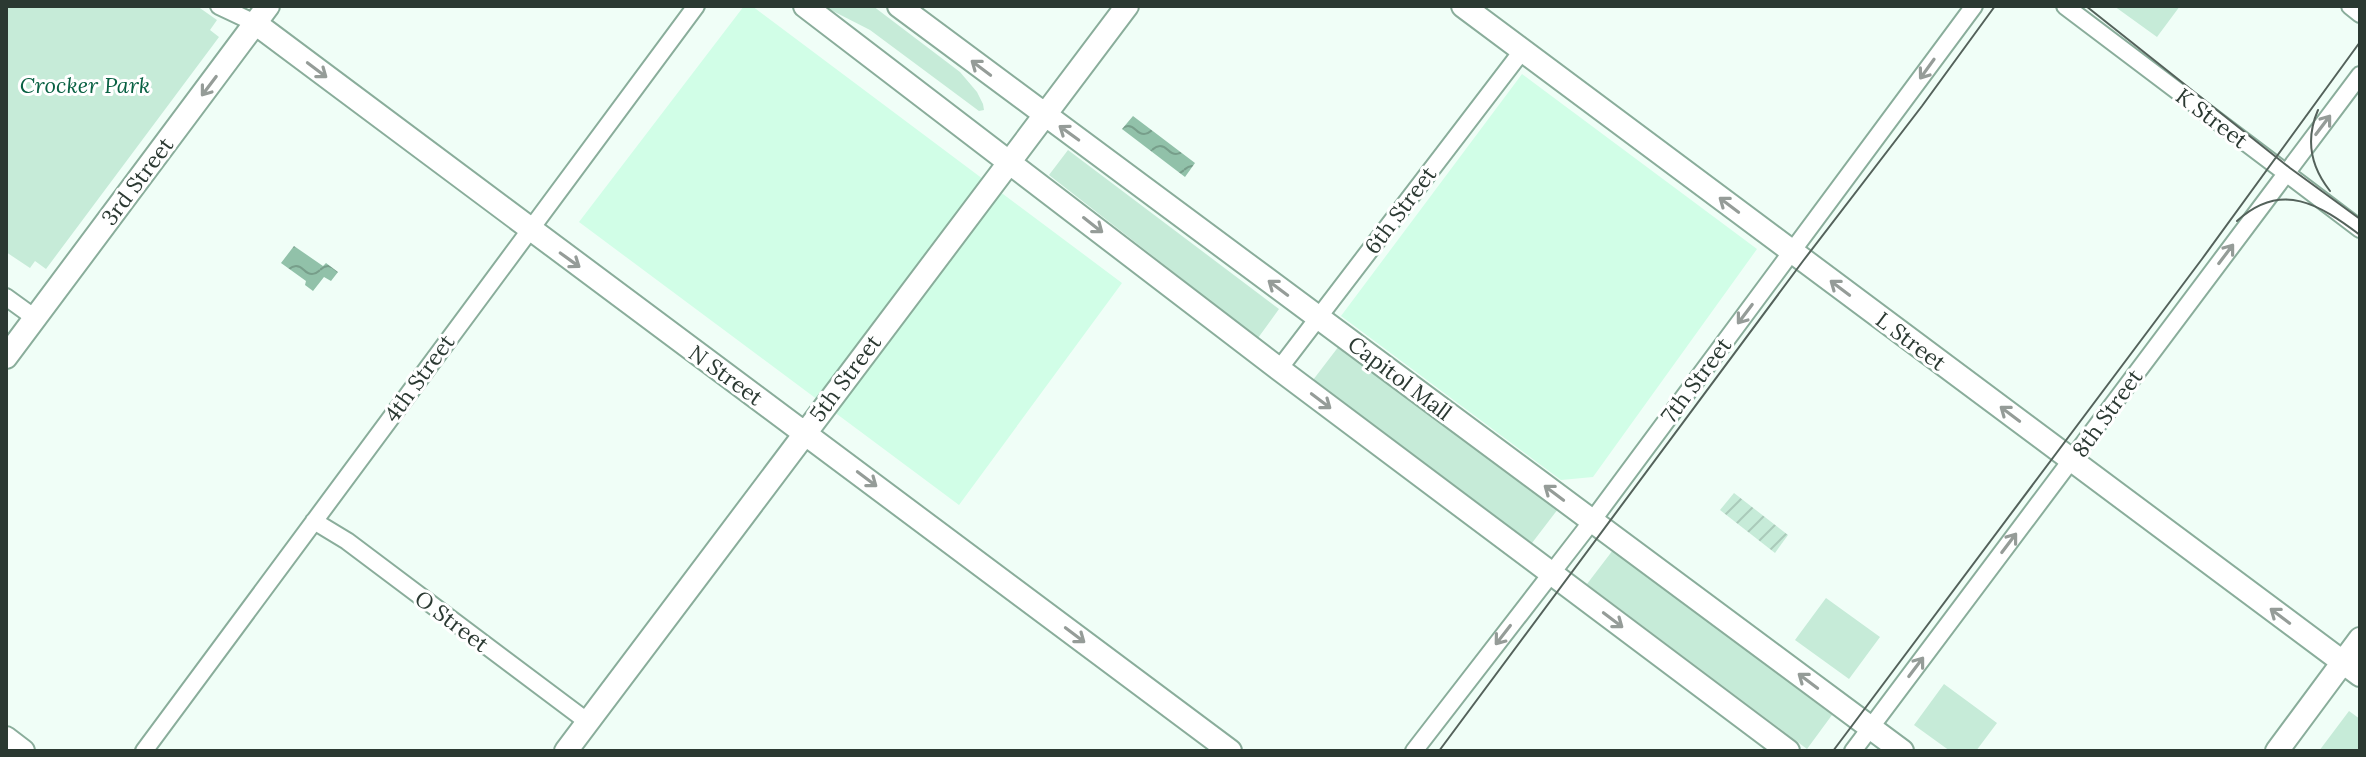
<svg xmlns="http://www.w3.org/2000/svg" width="2366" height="757" font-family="Lora,serif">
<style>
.built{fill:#d1fee7}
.green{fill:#c6ebd8}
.garden{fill:url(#garden-furrows)}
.water{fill:url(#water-waves)}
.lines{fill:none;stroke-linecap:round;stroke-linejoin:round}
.street-casing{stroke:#8aad9b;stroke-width:20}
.secondary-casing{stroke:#8aad9b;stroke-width:26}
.street{stroke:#fff;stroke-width:16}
.secondary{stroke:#fff;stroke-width:22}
.tram{stroke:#54625b;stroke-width:2}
.oneway{stroke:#959c98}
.labels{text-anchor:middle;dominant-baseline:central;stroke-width:6;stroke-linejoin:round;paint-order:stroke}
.park-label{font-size:22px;font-style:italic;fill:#096143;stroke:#fff}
.street-label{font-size:22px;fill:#2b3932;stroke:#fff}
</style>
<defs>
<pattern id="garden-furrows" width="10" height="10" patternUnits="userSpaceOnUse" patternTransform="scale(2)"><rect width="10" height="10" fill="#c6ebd8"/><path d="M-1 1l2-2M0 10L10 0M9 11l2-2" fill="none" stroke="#aacaba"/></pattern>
<pattern id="water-waves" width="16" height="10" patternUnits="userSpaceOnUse" patternTransform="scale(2)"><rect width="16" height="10" fill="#91c1a9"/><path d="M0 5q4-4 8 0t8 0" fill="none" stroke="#779e8a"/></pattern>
</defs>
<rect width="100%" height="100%" fill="#f0fef7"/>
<path class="built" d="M744,6H752L1122,283L959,505L579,222Z
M1522,74L1757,249L1593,477L1561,480L1341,316Z"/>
<path class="green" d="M6,6H197L217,20L210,30L219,37L46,269L35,261L30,268L6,252Z
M823,6H873L960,72L977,92L983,104L984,110L979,111L870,30Z
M2114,6H2180L2157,37Z
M1068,150L1279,309L1258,338L1049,175Z
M1339,346L1558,509L1532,543L1313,380Z
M1613,550L1832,715L1807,749L1587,584Z
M1826,598L1880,637L1849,679L1795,640Z
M1944,684L1997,723L1976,751H1950L1914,725Z
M2349,711L2360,719V751H2319Z"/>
<path class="garden" d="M1734,493L1788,535L1775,553L1720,510Z"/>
<path class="water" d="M1133,116L1195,163L1185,177L1122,129Z
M294,246L323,266L326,263L338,272L331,281L324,277L313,291L305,285L306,281L281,263Z"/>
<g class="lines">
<g class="street-casing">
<path id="street" d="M219,6L255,23
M2065,6L2360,229
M2350,6L2360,14
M6,297L35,318
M1279,369L1522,51
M314,521L347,541L588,722
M144,751L696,6
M1414,751L1592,521L1974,6
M1853,751L2360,75"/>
</g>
<g class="secondary-casing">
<path id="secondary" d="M805,6L1279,369L1788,751
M899,6L1902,751
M1463,6L2360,675
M255,23L1230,751
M6,357L268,6
M6,738L23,751
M566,751L1127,6
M2277,751L2360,639"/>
</g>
<use href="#street" class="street"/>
<use href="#secondary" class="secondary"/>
<path class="tram" d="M2086,6L2290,168L2360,219
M2318,110C2305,140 2311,167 2330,191
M2237,221C2282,180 2320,205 2360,235
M1439,751L1803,261L1922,106L1995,6
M1833,751L2202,259L2360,42"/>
</g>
<defs><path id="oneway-shaft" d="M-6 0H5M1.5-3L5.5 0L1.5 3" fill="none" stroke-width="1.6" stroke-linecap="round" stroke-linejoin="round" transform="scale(2)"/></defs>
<g class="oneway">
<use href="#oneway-shaft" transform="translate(981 68) rotate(-143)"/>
<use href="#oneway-shaft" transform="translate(1927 69) rotate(126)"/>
<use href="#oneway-shaft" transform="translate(317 70) rotate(37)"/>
<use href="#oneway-shaft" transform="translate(209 86) rotate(127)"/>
<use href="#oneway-shaft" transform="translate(2323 125) rotate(-53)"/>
<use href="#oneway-shaft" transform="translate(1069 133) rotate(-144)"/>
<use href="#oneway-shaft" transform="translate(1729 205) rotate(-143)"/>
<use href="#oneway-shaft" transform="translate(1093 225) rotate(38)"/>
<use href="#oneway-shaft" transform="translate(2226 254) rotate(-53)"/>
<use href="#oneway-shaft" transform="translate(570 260) rotate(36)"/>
<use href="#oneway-shaft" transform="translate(1278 288) rotate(-143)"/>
<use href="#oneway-shaft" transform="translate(1840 288) rotate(-143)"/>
<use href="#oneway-shaft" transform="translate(1745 314) rotate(127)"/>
<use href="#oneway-shaft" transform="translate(1321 401) rotate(37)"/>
<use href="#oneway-shaft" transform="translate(2010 414) rotate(-143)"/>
<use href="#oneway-shaft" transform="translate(867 479) rotate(37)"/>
<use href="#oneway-shaft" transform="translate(1554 493) rotate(-143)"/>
<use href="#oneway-shaft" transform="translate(2009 543) rotate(-53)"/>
<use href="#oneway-shaft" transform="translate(2280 616) rotate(-143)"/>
<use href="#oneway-shaft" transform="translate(1613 620) rotate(37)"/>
<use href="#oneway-shaft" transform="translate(1075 635) rotate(37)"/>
<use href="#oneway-shaft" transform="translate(1503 635) rotate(128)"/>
<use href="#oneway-shaft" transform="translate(1916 667) rotate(-53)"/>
<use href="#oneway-shaft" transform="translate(1808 681) rotate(-143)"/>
</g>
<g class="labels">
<g class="park-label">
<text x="85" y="85">Crocker Park</text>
</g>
<g class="street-label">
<text transform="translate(2212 118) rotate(37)">K Street</text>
<text transform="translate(137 181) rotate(-53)">3rd Street</text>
<text transform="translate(1400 210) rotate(-53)">6th Street</text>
<text transform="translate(1911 341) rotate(37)">L Street</text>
<text transform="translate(726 375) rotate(36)">N Street</text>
<text transform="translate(419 378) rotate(-54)">4th Street</text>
<text transform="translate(845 378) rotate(-53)">5th Street</text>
<text transform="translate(1400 378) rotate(37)">Capitol Mall</text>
<text transform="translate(1696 380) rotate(-53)">7th Street</text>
<text transform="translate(2107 413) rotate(-54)">8th Street</text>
<text transform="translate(452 621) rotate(37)">O Street</text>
</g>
</g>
<rect width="2366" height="757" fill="none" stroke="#2b3932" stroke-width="16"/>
</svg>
